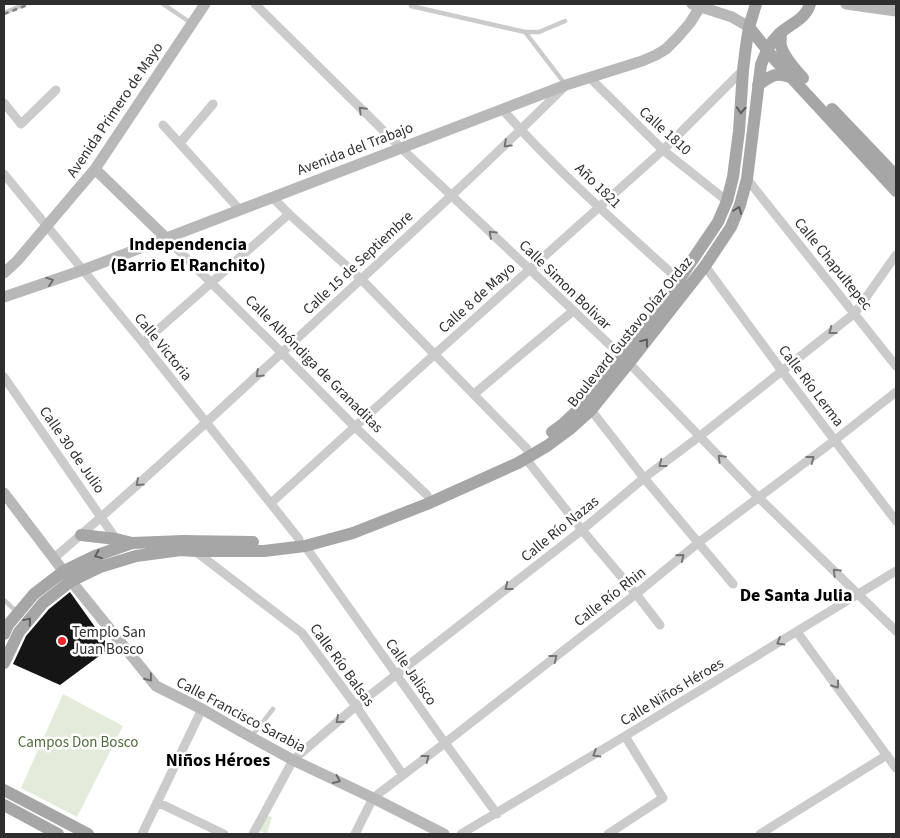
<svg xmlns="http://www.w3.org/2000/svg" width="900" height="838" font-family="'Source Sans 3',sans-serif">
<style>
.green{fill:#e3ecda}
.building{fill:#151515}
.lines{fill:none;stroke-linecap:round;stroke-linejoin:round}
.lane{stroke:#cbcbcb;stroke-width:4.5}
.street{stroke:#cbcbcb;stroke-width:9}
.secondary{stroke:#b8b8b8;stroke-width:11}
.primary{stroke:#a6a6a6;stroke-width:12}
.rail{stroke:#838383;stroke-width:2.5;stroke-dasharray:5 4;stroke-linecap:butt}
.oneway{stroke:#757575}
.oneway2{stroke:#5e5e5e}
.oneway3{stroke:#6c6c6c}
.poi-dot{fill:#ee262a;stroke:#fff;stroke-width:2}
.labels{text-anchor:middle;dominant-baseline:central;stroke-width:5;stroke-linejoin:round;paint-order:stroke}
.street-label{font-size:15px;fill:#2e2e2e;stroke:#fff}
.poi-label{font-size:15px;fill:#2e2e2e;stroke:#fff;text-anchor:start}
.park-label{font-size:15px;fill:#4e6b39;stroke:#fff}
.quarter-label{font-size:18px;font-weight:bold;fill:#000;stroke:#fff}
</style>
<rect width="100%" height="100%" fill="#fff"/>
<path class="green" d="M63,694L123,726L77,817L21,788Z
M265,815L272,817L267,834L260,831Z"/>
<path class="building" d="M70,592L110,648L60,685L13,664L26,636L49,609Z"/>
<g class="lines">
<path class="lane" d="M163,4L191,23
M411,4V6L525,32H539L565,21
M4,13L25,4
M525,32L565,84
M4,600L17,612
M252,736L273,709"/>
<path class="street" d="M255,4L401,148L629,363L759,498L896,631
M589,77L663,150L727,201
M4,103L21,124L56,90
M502,109C556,170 618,225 679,280
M163,125L240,210
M180,143L213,104
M4,174L143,343L299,539
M747,179L896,366
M273,198L289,214L361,279L527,449
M166,238L282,353L355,427L427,495
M705,266L782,371L896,521
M143,343L289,214
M4,377L116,539
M474,394L573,311
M591,410L644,478L733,584
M526,459L582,530L636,594L660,625
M271,503L435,354L663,150L743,70
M305,546L445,743L497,814
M195,551L302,633L356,706L403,775
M54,558C153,473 249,383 345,294C419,226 493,158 564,87
M797,632L896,768
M157,802L224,834
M142,834L202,709
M253,834L293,760L356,706L582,530L644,478L700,436L855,313L896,255
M355,834L373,798L445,743L636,594L698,543L835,440L896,392
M461,834L625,736L896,571
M608,834L663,798L625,736
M760,834L887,755"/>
<path class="secondary" d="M692,4L732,17L749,27
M846,4L896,11
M95,169L166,238
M4,273L17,261L95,169L205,4
M4,297L83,270L566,85L642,61L656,55L666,49L677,38L690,23L700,7L701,4
M4,493L71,581L156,686L202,709L240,731L293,760L373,798L444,834"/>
<path class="primary" d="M749,27L776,61L896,191
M781,33C781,37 780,42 781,46C784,58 795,69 803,78
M758,85C771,76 776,71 792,78
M832,109L896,176
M552,432L563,424L586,402L679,280L718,222L727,201L733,177L739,131L743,70L746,46L749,27L756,4
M81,535L116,539L132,543
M4,634L8,625L34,594L64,571L95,556L132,543L183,541L253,542
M4,663L19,632L43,603L71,581L100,567L136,556L181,550L195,551H264L305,546L353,533L427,504L518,463L547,446L570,429L591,410L629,363L705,266L731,227L740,205L747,179L761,65C766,52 769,44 779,34C790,24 806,19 810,4
M4,790L88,834
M4,805L58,834"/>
<path class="rail" d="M4,14L30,4"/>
</g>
<defs><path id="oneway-chevron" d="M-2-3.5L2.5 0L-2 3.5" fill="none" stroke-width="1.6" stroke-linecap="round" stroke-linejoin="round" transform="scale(1.25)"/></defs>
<g class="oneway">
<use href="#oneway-chevron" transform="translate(362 110) rotate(-135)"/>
<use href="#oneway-chevron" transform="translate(507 144) rotate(137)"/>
<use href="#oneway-chevron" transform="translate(492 234) rotate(-137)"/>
<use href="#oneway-chevron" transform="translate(832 331) rotate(142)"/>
<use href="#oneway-chevron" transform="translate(259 374) rotate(137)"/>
<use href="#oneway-chevron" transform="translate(721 458) rotate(-134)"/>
<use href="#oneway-chevron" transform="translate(811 459) rotate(-37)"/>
<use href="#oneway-chevron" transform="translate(662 464) rotate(143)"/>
<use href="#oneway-chevron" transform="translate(139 483) rotate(138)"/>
<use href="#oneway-chevron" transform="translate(681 557) rotate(-40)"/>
<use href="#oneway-chevron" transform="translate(836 572) rotate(-136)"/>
<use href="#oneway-chevron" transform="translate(508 587) rotate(142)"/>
<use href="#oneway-chevron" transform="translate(780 642) rotate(149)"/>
<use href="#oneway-chevron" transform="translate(554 658) rotate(-38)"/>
<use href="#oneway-chevron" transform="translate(836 685) rotate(54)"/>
<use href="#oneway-chevron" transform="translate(339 720) rotate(139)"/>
<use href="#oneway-chevron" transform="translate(596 754) rotate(149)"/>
<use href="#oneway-chevron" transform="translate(426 758) rotate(-37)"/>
</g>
<g class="oneway2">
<use href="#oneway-chevron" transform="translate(741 110) rotate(93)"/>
<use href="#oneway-chevron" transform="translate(738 210) rotate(-69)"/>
<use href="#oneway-chevron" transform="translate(645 342) rotate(-52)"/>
<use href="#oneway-chevron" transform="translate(98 555) rotate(158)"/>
<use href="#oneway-chevron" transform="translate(28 621) rotate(-50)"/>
</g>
<g class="oneway3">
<use href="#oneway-chevron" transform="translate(50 281) rotate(-19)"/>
<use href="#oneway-chevron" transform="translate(149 678) rotate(51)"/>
<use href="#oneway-chevron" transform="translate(337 780) rotate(25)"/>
</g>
<circle class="poi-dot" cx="62" cy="641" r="5"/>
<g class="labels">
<g class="street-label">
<text transform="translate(115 110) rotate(-56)">Avenida Primero de Mayo</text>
<text transform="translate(665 131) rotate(42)">Calle 1810</text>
<text transform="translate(355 149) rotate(-21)">Avenida del Trabajo</text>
<text transform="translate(598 186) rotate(44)">Año 1821</text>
<text transform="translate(358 263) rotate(-43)">Calle 15 de Septiembre</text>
<text transform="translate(833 264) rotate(51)">Calle Chapultepec</text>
<text transform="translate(565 285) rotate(44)">Calle Simon Bolivar</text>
<text transform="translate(477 298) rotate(-42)">Calle 8 de Mayo</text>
<text transform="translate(630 332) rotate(-51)">Boulevard Gustavo Díaz Ordaz</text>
<text transform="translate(163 347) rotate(51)">Calle Victoria</text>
<text transform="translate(314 364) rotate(45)">Calle Alhóndiga de Granaditas</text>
<text transform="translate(811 386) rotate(53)">Calle Río Lerma</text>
<text transform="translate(72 450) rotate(55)">Calle 30 de Julio</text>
<text transform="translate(560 529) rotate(-39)">Calle Río Nazas</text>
<text transform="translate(610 597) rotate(-38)">Calle Río Rhin</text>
<text transform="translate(342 665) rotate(54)">Calle Río Balsas</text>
<text transform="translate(411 672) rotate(55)">Calle Jalisco</text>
<text transform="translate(672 692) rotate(-31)">Calle Niños Héroes</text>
<text transform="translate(241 715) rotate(28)">Calle Francisco Sarabia</text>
</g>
<g class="poi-label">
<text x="72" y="632">Templo San<tspan x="72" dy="17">Juan Bosco</tspan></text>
</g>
<g class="park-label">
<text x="78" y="742">Campos Don Bosco</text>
</g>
<g class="quarter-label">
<text x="188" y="244">Independencia<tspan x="188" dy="21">(Barrio El Ranchito)</tspan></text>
<text x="796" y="595">De Santa Julia</text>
<text x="218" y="760">Niños Héroes</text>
</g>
</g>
<rect width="900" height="838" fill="none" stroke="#2e2e2e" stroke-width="10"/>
</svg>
